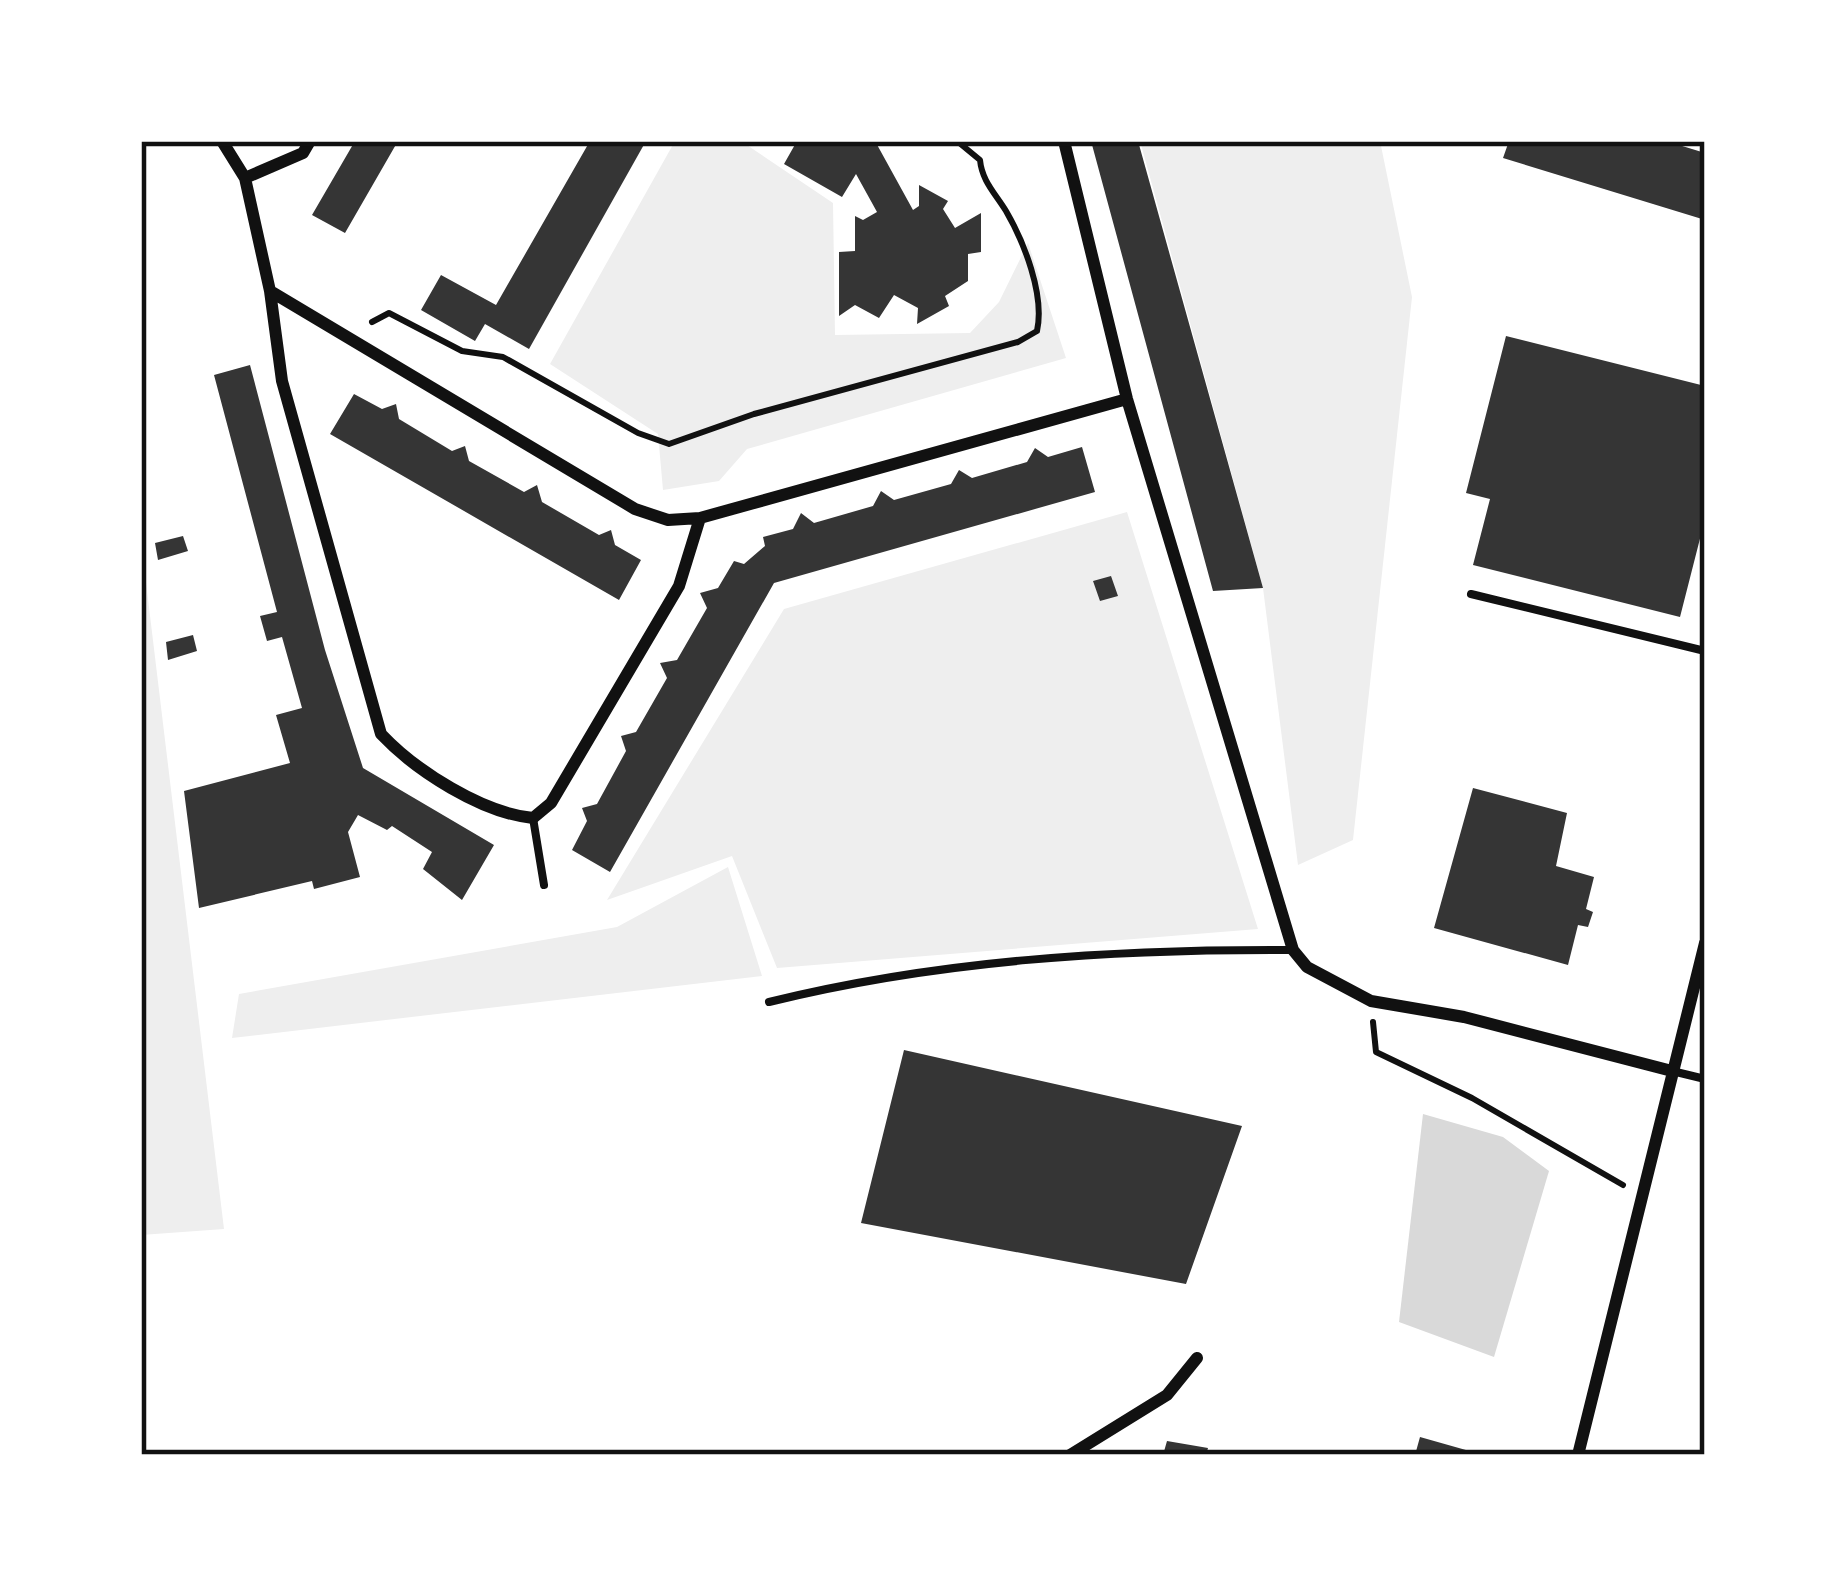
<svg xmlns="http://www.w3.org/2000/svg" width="1846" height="1596" font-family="Raleway,sans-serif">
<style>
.green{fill:#eee}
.water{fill:#d9d9d9}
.building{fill:#353535}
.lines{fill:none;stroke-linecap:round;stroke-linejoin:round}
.path{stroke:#111;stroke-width:6}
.service{stroke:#111;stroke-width:8}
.minor{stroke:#111;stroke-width:12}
.neatline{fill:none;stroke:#111;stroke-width:4.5}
</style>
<rect width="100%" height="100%" fill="#fff"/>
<path class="green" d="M675,141H741L833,203L835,335L970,333L999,302L1028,243L1066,358L747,449L719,481L663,490L658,434L550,364Z
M1140,141H1380L1412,297L1353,840L1298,865L1263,588Z
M1127,512L1258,929L777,968L732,856L607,900L784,609Z
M141,541L224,1229L141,1235Z
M728,867L762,976L232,1038L239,994L617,927Z"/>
<path class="water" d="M1423,1114L1503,1137L1549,1171L1494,1357L1399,1322Z"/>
<path class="building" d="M355,141H398L345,233L312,215Z
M590,141H646L529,349L485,324L475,341L421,310L441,275L496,305Z
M797,141H875L913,210L919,206V185L948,201L943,209L955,228L981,213V252L968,254V281L945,296L949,306L917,324L918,308L894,295L879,318L855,305L839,316V252L855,251V216L863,220L877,212L856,174L842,197L784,164Z
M1091,141H1138L1263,588L1213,591Z
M1509,141H1666L1705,153L1702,219L1503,158Z
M1506,336L1705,386V519L1680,617L1473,565L1490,499L1466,493Z
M250,365L325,650L363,768L494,845L462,900L423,869L432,852L392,826L387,830L358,815L348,832L360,877L314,889L312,881L199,908L184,791L290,763L276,715L302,708L282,637L267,641L260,616L277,612L214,375Z
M354,394L382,409L396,404L399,419L452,451L465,446L469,461L524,492L537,485L542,502L599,535L611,530L615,545L641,560L619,600L330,434Z
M1082,447L1095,492L774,583L610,872L572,850L587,821L582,808L597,804L626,751L621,736L636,732L667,678L660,663L677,660L707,608L700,593L718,588L734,561L744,564L765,546L763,537L793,529L801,513L814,523L873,506L881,491L894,500L951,484L959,470L972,478L1027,462L1035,448L1048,457Z
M183,536L188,551L158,560L155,543Z
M1111,576L1118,596L1100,601L1093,581Z
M193,635L197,651L168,660L166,642Z
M1473,788L1567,813L1556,866L1594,877L1586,909L1593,912L1588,927L1578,925L1568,965L1434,928Z
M904,1050L1242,1126L1186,1284L861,1223Z
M1420,1437L1480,1454V1455H1415Z
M1167,1441L1208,1448L1206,1455H1163Z"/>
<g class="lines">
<path class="path" d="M372,322L389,313L462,351L503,357L638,433L669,444L754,414L1018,342L1037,331C1045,295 1024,242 1006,211C995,193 982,181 980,160L957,141
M1373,1022L1376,1052L1472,1098L1623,1185"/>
<path class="service" d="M1471,594L1705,651
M533,818L544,885
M769,1002C939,960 1117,949 1292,950
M1672,1071L1705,1079"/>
<path class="minor" d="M222,141L245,178L270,291L282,381L381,734C416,771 482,813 533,818L551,803L679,586L700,518
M1064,141L1127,399L1293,950L1307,967L1371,1001L1464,1017L1672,1071
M245,178L303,153L310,141
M270,291L635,509L668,520L700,518L1127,399
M1070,1455L1167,1395L1197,1358
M1578,1455L1705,943"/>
</g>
<rect width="1846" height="1596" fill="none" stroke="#ffffff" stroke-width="288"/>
<rect x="144" y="144" width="1558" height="1308" class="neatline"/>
</svg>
